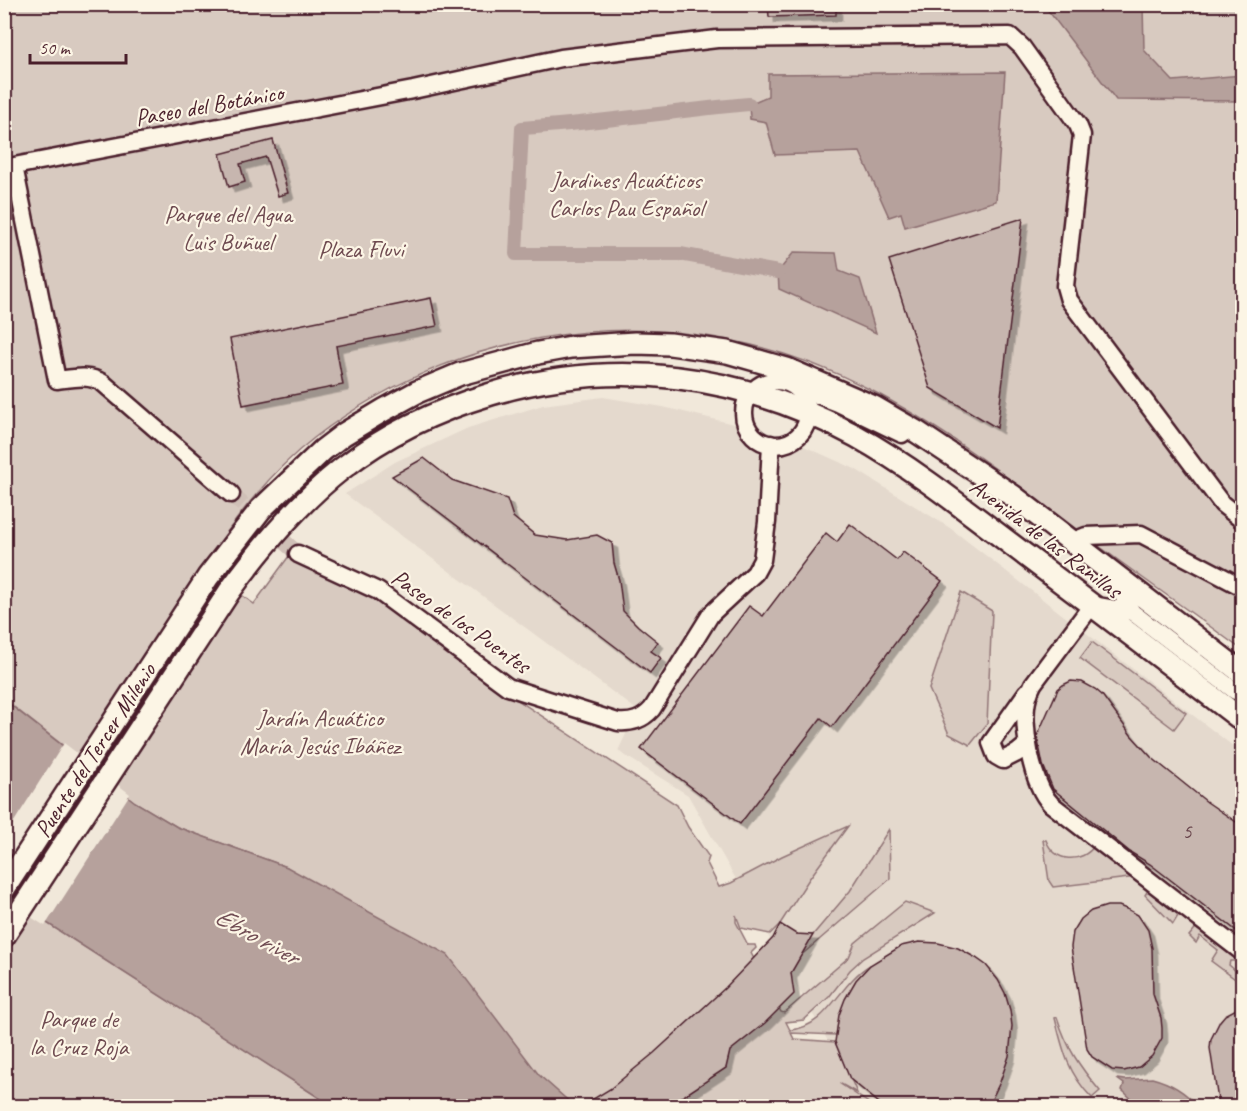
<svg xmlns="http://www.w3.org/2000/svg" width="1247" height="1111" font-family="Caveat,sans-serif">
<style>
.built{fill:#e4d9cd}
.green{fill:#d8cac0;stroke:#917476;stroke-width:1.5}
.water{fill:#b6a19c;stroke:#8b6d6f;stroke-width:1.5}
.pier{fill:#f1e8da}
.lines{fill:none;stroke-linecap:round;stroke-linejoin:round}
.canal{stroke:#b6a19c;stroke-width:14}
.building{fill:#c7b6af;stroke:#4a1f2b;stroke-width:1.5;filter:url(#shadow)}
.minor-tunnel{stroke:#d0c0b7;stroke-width:16;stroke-dasharray:16 8;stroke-linecap:butt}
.minor-casing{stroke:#4a1f2b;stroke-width:21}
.major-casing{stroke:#4a1f2b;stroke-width:26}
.minor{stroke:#fcf5e5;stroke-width:16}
.major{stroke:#fcf5e5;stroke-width:21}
.labels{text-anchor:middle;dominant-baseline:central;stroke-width:4.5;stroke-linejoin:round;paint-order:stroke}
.number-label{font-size:21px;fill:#69454c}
.street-label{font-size:24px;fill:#4a1f2b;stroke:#fcf5e5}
.park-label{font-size:24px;fill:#6e4a50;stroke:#fcf5e5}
.water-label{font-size:26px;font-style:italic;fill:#704c53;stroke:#fcf5e5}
</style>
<defs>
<filter id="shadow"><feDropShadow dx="5.5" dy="5.5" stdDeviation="0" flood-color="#0004"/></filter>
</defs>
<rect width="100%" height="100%" fill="#f1e8da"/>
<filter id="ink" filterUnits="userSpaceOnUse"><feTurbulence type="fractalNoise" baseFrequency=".0167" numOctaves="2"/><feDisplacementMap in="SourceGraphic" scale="12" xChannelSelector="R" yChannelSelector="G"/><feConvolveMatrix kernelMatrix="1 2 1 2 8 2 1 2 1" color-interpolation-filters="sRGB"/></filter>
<g filter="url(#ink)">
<path class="built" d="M603,397L663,407L779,435L855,469L950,528L1242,753V1106H865L688,795L618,751L637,710L345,494L395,462L468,428L543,405Z"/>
<path class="green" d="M4,5H1242V650C1190,611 1136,574 1084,535C1014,482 945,428 867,388C688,296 473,315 314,438C269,473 234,520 203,567L254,604L289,556L372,595L478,674L677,805L688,827L709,857L707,863L719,887L731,883L782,856L848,826L809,879L780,924L770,934L741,928L736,915V922L748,945H755L756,948L751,953L781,1012L784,1013L849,957L855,943L905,902L935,913L863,958L850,970L829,997L804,1020L786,1022L790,1030C829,1027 838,984 870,965C849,988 841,1004 836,1035L791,1033L794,1039L835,1042L857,1093L839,1083L873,1106H574L539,1076L287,867L177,827L135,802L5,700Z
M961,592L992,611L987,724L970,745L949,734L929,689Z
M1092,642L1186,713L1174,729L1080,658Z
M889,829L890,879L798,958L812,936L850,891Z
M1043,840H1046C1054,863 1082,864 1095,845L1133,874L1129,878L1053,887L1049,881Z
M1150,887L1181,911L1173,924L1145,895Z
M5,896L332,1106H5Z
M1199,924L1242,957V961H1230L1229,965L1236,971L1242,972V984L1211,961L1218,950L1200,936L1196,943L1189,936Z
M1057,1017C1067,1048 1079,1066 1100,1091L1092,1098C1068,1073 1063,1051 1055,1018Z"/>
<path class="water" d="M1044,5H1143L1144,50L1173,81L1242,75V101L1116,100Z
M1005,72L996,201L905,227L901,213L889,217L860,152L775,155L766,122L750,119L749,104L768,96V74Z
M794,252L836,253L839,271L860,279L876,333L779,289L778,272Z
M4,700L135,802L177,827L287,867L448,955L539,1075L574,1106H332L5,896Z
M1152,1078C1171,1083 1185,1091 1197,1106H1139L1122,1090L1124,1084L1117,1079L1125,1080Z"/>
<path class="pier" d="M64,743L130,794L45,926L4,900L5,836Z"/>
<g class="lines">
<path class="canal" d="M749,104C673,111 598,123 522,128L516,254H680L778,272"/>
</g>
<path class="building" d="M768,4H836V15L769,17Z
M273,140L288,193L278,196L266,157L240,164L245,182L229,187L220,154Z
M1023,218L997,428L930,388L889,260Z
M431,298L437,326L336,346L343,385L243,405L230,339Z
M424,458L452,480L507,499L513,517L535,535L567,540L597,535L612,543L614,563L619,580L623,611L638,626L658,642L651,651L661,658L650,673L392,476Z
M850,524L897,560L903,552L942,581L832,727L821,718L740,824L641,749L749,606L763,616L826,533L837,542Z
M1071,681L1082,682L1095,689L1102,695L1131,735L1151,757L1207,802L1242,826V935L1150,864L1130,852L1053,789L1043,765L1037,736L1058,689L1063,685Z
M1107,906H1119L1129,910L1138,915L1148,930L1152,948L1153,994L1161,1018L1162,1028V1038L1152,1056L1139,1067L1124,1071L1112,1070L1092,1057L1087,1049L1071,947L1073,932L1081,919L1091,911Z
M780,924L796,934L813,935L791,973L794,994L765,1023L730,1051L726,1068L667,1107H580L610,1089L654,1053L725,988L773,938Z
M919,942L938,943L958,948L976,958L986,965L998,980L1005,993L1010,1010L1012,1026L1009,1056L1000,1082L988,1107H884L850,1079L835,1042L839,1015L845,999L856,980L870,965L901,946Z
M1242,1006V1107H1219L1210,1048L1211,1039L1220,1021L1225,1015Z"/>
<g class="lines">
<path class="minor-tunnel" d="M231,494L298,554"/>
<g class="minor-casing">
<path id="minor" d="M744 413a32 32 0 1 1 64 0a32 32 0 1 1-64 0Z
M794,386L838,403L902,434
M231,494L103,383C89,374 73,378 57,380L14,166L413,90L561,58L717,39L1010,36L1022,47L1078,125L1082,135L1065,286L1069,300L1222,504L1242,520
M1071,542L1086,536L1141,534L1242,587
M298,554L378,591L508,687L618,722C632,723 642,720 652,709L711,614L755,573L762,560L767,522L771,444
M1111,574L1132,612L1235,691
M1132,612L1092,605L1033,684C1031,688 1029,693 1028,697C1020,722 1032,785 1051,804L1242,952
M1027,692L991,743L996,756L1003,760L1017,753L1028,744"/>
</g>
<g class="major-casing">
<path id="major" d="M4,889L208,577L261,509L323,450L344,434L384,410L417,392L460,374L538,353L571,347L635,343L670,344L727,352L787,369L874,407L917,432L1013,496L1242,673
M4,936L229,592C302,491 370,430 491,394C616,357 742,374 856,436C917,470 972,515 1028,557C1100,611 1171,665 1242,720"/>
</g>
<use href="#minor" class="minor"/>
<use href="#major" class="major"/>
</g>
</g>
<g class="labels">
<g class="number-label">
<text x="1187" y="831">5</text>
</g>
<g class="street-label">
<text transform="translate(209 105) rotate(-10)">Paseo del Botánico</text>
<text transform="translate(1046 538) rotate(37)">Avenida de las Ranillas</text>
<text transform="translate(461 621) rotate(35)">Paseo de los Puentes</text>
<text transform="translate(95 750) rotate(-57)">Puente del Tercer Milenio</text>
</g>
<g class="park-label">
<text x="626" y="180">Jardines Acuáticos<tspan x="626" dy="28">Carlos Pau Español</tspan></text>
<text x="228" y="214">Parque del Agua<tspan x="228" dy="28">Luis Buñuel</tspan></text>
<text x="361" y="249">Plaza Fluvi</text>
<text x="320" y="718">Jardín Acuático<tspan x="320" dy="28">María Jesús Ibáñez</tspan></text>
<text x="79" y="1019">Parque de<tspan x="79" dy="28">la Cruz Roja</tspan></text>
</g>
<g class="water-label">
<text transform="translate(257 936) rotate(29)">Ebro river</text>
</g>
</g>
<rect width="1247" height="1111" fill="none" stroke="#fcf5e5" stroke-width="24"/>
<rect x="12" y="12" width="1223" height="1087" fill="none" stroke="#4a1f2b" stroke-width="2" filter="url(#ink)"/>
<path d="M30 54v9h96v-9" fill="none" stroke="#4a1f2b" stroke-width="3"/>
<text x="39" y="54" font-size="18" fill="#4a1f2b" stroke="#fcf5e5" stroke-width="4.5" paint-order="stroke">50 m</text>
</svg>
